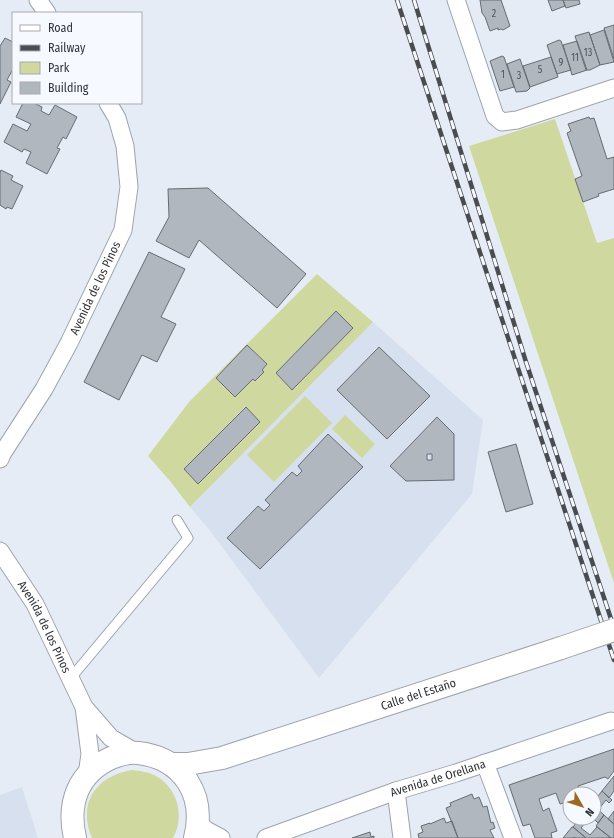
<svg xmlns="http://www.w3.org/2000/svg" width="614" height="838" font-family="'Fira Sans Condensed',sans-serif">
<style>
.built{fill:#d7e0ef}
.green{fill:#cfd89e;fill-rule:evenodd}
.building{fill:#b1b7bf;stroke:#676c73;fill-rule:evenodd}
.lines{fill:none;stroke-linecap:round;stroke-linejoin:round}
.lane-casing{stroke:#9ea4ac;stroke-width:11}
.street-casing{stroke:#9ea4ac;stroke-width:19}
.primary-casing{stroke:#9ea4ac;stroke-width:24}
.lane{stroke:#fff;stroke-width:9}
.street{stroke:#fff;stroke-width:17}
.primary{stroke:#fff;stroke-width:22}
.rail-casing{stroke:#494d50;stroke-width:4.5}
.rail{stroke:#f6f9ff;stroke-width:3;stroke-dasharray:9;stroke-linecap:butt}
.primary-bridge-casing{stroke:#9ea4ac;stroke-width:24;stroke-linecap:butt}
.primary-bridge{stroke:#fff;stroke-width:22}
.labels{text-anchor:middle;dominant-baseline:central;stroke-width:3;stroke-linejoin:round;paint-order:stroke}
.number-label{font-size:10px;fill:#505458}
.street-label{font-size:12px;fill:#303336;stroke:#f6f9ff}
</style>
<rect width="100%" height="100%" fill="#e6ecf5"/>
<path class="built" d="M373,322L483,420L472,494L319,678L211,532L190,507Z
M22,787L38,838H0V795Z"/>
<path class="green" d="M555,119L597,243L614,238V583L469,146Z
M317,274L373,322L190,507L170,481L148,456L189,402ZM336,311L353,328L292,390L276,373ZM247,346L267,364L262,370L264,372L256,381L253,379L235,397L216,378ZM245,407L260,422L198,484L184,469Z
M305,396L332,423L274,482L247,455Z
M345,415L375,444L362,458L332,429Z
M132,770C141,771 148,772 156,776C178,788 185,817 173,838H92C77,803 96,776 132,770Z"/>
<path class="building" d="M480,0H501L510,26L503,30L501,29L498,30V28L490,31L485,17L482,13Z
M548,0H563L565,6L552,11Z
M563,0H579L580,4L566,8Z
M614,25V59L604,28Z
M604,30L614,62L600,65L590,35Z
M589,32L600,65L590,70H586L575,36Z
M5,38L13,42V69L7,80L11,82L0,104V46Z
M559,40L561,41L571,70L557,74L547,45Z
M577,41L587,70L572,75L563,45Z
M502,56L504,57L514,87L500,91L490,61Z
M551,57L558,77L530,87L523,66Z
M520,59L530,88L527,91L516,92L507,64Z
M23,103H34L42,107L41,111L49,115L55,105L77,117L66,139L63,137L57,148L60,149L47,174L26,163L31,152L24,149L22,152L4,142L13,124L27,131L31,124L16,117Z
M589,117L590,119L594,118L607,159L614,157V189L598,194L599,196L583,202L575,179L582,176L567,133L571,131L568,124Z
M1,170L13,176L11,180L23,186L12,209L7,207L6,209L0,205V173Z
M208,188L306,274L277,308L199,240L189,258L156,241L169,217L168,189Z
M149,252L185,269L161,317L176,324L157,362L142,355L119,400L84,382Z
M336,311L353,328L292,390L276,373Z
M247,345L267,364L262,370L264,372L255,381L253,379L235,397L216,378Z
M379,347L430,396L387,439L337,390Z
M246,407L260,422L198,484L184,469Z
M437,417L454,434V480L406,481L390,466ZM427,454H432V460H427Z
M328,434L363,467L260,569L227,538L258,506L264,511L270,505L265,500L292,472L297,476L302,471L298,466Z
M516,444L533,504L506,512L488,452Z
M614,749V771L608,779L605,777L578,786L581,794H570V801L560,804L556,793L539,799L543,811L549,808L557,831L551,833L552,838H535L530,824L523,826L509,785Z
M614,776V791L609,798L602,791Z
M602,791L612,800L609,803L606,800L598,810L594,806V801Z
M472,794L474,799L479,797L483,807L487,806L491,823L493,822L495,828L490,830L494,838H458L446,808L451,806L450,803Z
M594,806L604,815L598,823L593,818L590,821L586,818H594Z
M614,811V824L608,819Z
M604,815L614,824V838H611L596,826Z
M444,818L446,823L452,821L458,838H419L418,834L423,832L421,826L430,823V824Z
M580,818H586L588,819L581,828L590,835L597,827L611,838H586L573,827Z
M572,827H573L586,838H576L574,837L573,838H563Z
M370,832L371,837L374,836V838H352Z"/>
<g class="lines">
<g class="lane-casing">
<path id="lane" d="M70,679L188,538L177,520"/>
</g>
<g class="street-casing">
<g id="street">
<path d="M38,0L47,13"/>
<path d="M456,0L495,116L502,122L517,120L614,88"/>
<path id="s1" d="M0,459L2,454L44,389L69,343L123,230L129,187L125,146L117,118L108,103"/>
<path id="s2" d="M0,551L35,604L84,707L111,738L137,753"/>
<path d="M84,707L90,754L87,775"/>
<path d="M485,763L513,838"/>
<path d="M396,791L402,838"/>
<path d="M198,822L206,830L221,838"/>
<path id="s3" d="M266,838L396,791L456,773L611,721"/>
</g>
</g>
<g class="primary-casing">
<g id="primary">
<path id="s4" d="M172,764H188L222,758L561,648"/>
<path d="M75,838C67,803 78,773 111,758C119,755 130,752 138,753C183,758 206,795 195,838"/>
</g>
</g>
<use href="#lane" class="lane"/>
<use href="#street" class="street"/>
<use href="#primary" class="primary"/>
<g class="rail-casing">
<path id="rail" d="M397,0L614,660
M414,0L526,362L614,628"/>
</g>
<use href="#rail" class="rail"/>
<g class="primary-bridge-casing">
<path id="primary-bridge" d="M561,648L614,630"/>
</g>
<use href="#primary-bridge" class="primary-bridge"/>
</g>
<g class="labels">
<g class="number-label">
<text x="494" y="14">2</text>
<text x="588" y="53">13</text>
<text x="575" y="58">11</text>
<text x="561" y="63">9</text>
<text x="540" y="70">5</text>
<text x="503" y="75">1</text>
<text x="519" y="76">3</text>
</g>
<g class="street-label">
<text stroke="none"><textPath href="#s1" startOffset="196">Avenida de los Pinos</textPath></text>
<text stroke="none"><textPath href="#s2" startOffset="88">Avenida de los Pinos</textPath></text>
<text stroke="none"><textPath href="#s4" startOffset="257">Calle del Estaño</textPath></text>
<text stroke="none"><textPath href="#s3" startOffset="182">Avenida de Orellana</textPath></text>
</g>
</g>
<rect x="12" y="12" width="130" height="92" fill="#f6f9ff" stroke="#a7aaaf"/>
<rect x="20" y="25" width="20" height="6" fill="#ffffff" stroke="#a7aaaf"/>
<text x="48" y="32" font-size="12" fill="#303336">Road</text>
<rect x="20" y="45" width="20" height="6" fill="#494d50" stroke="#a7aaaf"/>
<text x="48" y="52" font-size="12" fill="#303336">Railway</text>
<rect x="20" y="62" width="20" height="12" fill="#cfd89e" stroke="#a7aaaf"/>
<text x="48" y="72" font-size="12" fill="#303336">Park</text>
<rect x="20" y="82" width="20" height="12" fill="#b1b7bf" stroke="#a7aaaf"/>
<text x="48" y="92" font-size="12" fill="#303336">Building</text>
<g transform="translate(582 806) rotate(129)"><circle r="19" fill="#f6f9ff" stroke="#a7aaaf"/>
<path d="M0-3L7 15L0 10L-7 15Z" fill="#9c6a1f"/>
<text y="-6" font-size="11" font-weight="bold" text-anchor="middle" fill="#303336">N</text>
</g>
</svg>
